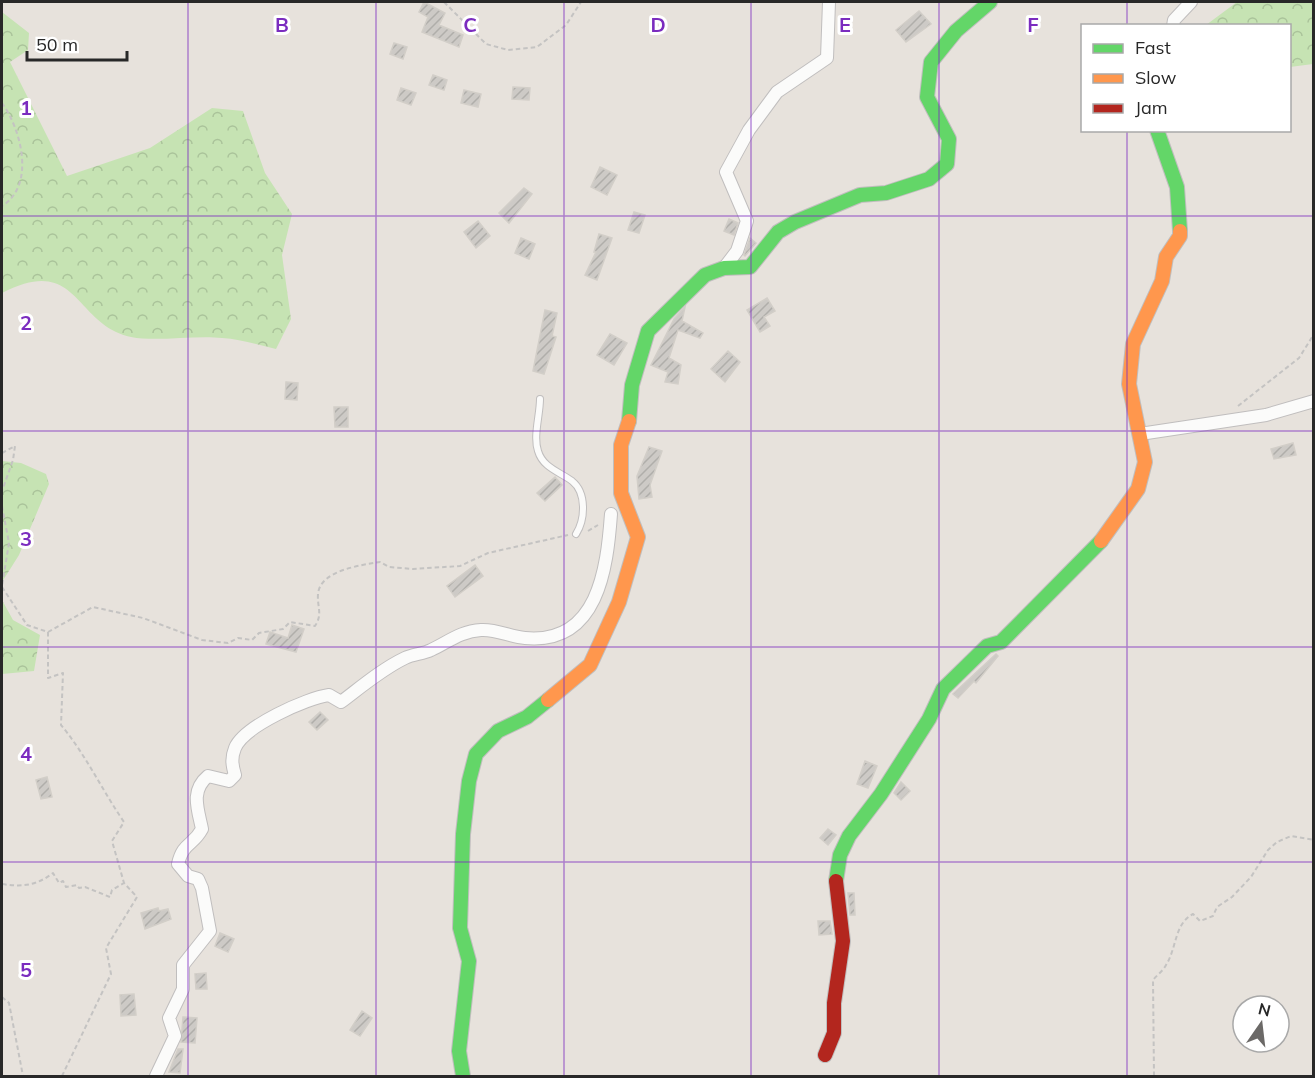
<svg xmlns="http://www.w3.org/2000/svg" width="1315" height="1078" font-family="Mulish,sans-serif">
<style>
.forest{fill:url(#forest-crowns)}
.building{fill:url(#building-hatch);stroke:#d2cec8;stroke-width:1.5}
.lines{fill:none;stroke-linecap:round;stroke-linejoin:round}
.lane-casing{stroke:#c0bebe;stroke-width:8}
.street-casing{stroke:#c0bebe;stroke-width:14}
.fast-casing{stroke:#c0bebe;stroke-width:16}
.slow-casing{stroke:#c0bebe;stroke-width:16}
.jam-casing{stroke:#c0bebe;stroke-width:16}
.path{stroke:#c4c3c2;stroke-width:2;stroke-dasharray:4.5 3;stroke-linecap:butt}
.lane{stroke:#fbfbfa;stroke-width:6}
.street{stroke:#fbfbfa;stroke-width:12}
.fast{stroke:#63d668;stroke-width:14}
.slow{stroke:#ff974d;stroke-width:14}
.jam{stroke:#b3261e;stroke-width:14}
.grid{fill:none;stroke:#7b2cbf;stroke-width:1.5;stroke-opacity:0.55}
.grid-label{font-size:20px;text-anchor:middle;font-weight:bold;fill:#7b2cbf;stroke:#fff;stroke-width:6;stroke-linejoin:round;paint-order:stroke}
</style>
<defs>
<pattern id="forest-crowns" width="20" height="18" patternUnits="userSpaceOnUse" patternTransform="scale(1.5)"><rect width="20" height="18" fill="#c6e3b3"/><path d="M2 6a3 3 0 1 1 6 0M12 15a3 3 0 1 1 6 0" fill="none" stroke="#aac39a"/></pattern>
<pattern id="building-hatch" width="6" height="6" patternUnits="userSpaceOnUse" patternTransform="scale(1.5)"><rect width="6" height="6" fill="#cdcac6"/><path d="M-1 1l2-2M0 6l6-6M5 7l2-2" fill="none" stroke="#b0aeaa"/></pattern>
</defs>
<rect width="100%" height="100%" fill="#e7e2dc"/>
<path class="forest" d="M1237,2H1313V64L1290,67V26L1206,25Z
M2,12L29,33L28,50L10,62L67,176L150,148L212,108L243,111L265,173L292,214L282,255L291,319L276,349C258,345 240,339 222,338C195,335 156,342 131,337C73,324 79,253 2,293Z
M2,461L21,463L46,474L49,484L19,555L2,582Z
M2,600L13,620L40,635L34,671L2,674Z"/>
<path class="building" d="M424,2L445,13L439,25L463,35L459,47L422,32L428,17L419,12Z
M919,11L931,24L906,42L896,30Z
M394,43L407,47L403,59L390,54Z
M433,75L447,80L444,90L429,85Z
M513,87L530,88L529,100L512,99Z
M401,88L416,93L411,105L397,100Z
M464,90L481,94L478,107L461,103Z
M600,167L617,175L607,195L591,187Z
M524,188L532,194L509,223L499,213Z
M634,212L645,215L639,233L628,230Z
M729,219L738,223L734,235L724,231Z
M478,221L490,236L476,248L464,232Z
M599,234L612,238L597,280L585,275L596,252H594Z
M521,238L535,244L529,259L515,253Z
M750,238L756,243L745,256L744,255Z
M767,298L775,311L764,317L770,326L760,332L747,310Z
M685,307L682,321L703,333L700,338L678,330L669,358L681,365L678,384L665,382L668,372L651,365L674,319Z
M545,310L557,313L552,336L556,337L544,374L533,371Z
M610,334L627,343L614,365L597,355Z
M728,351L740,362L725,382L711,369Z
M286,382L298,383L297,400L285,399Z
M334,407H348V427H335Z
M1293,443L1296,455L1274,459L1271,449Z
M649,447L662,451L650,485L652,497L639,499L637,476Z
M555,477L562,485L545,501L537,493Z
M475,565L483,576L455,597L447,586Z
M292,625L304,629L296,652L266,644L270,632L288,638Z
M996,654L998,656L976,683L974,681L958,698L953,694Z
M320,712L328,720L317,730L309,722Z
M865,761L877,766L868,788L857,784Z
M47,777L52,797L41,799L36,780Z
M901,782L910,791L901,800L894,793Z
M828,829L836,835L828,845L820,838Z
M848,893H854L855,915H850Z
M158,908L159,911L168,909L171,919L145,929L141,913Z
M818,921H830L832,934L819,935Z
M220,933L234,939L228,952L215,946Z
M206,973L207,989H196L195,974Z
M134,994L136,1015L121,1016L120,995Z
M362,1011L372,1018L360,1036L350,1030Z
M183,1017L197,1018L195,1043L181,1042Z
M178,1049H183L180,1073L169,1072Z"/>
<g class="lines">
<g class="lane-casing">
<path id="lane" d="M540,399C540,415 533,436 538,451C543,468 560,472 572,481C587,493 585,520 576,534"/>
</g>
<g class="street-casing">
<path id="street" d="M1173,26L1174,20L1191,2
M724,268L737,251L747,221L726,172L749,130L777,92L827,58L829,2
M1140,434L1266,415L1314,401
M156,1076L175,1036L169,1018L183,989V965L210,931L202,888L198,879L188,876L178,864C183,842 193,846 202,829C198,809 190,791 208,776L229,781L235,775C232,765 231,758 235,748C244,726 307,698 329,695L341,702C361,687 382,669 405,658C413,654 423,654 431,650C448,642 461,631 481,630C497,629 510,637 525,638C598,645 607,569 611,514"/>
</g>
<g class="fast-casing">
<path id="fast" d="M1157,130L1177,187L1180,231
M629,421L632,385L648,331L705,275L724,268L750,267L778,232L795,222L860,195L886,193L929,179L947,164L949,139L927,97L931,62L956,31L990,2
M836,881L840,855L849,836L881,794L929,719L943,689L987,646L1001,642L1101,541
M463,1076L459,1051L469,961L460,928L463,834L469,781L476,754L498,731L527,717L548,700"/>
</g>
<g class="slow-casing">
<path id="slow" d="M1101,541L1138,489L1145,462L1129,384L1133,344L1162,281L1166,257L1180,236V231
M548,700L590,665L619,602L638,537L621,493V445L629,421"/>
</g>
<g class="jam-casing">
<path id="jam" d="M825,1055L834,1033V1003L843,941L836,881"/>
</g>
<path class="path" d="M444,2L486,44L508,50L537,47L566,25L581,2
M2,103C21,129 36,185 2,206
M1238,406L1299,358L1314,334
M2,453L15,446L13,460L2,491
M2,506L9,543L2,586
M588,531L598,525
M2,587L27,625L48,632V678L63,673L61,725C86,755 102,790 124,822L112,841L124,883L137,897L106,948L111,974L62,1076
M48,632L93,607L143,618L202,640L228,643L238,638L252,640L259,633L283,629L290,622L315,626C323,614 317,607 318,594C320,570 362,565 380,562L389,567L413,569L460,566L488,553L568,535
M2,872V879
M2,884C22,887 36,886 53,873L59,883L63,881L66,887L77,885L79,888L85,887L110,897L112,890L124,883
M2,997L9,1003L23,1076
M1154,1076L1153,980C1157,975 1163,971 1166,965C1177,948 1174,924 1193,914L1200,921L1213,916L1217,907L1232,897L1251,877L1268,850L1277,842L1291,836L1314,840"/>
<use href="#lane" class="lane"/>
<use href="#street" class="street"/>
<use href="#fast" class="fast"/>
<use href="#slow" class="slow"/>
<use href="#jam" class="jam"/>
</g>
<path class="grid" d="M188,2V1076M376,2V1076M564,2V1076M751,2V1076M939,2V1076M1127,2V26M1127,130V1076M2,216H1314M2,431H1314M2,647H1314M2,862H1314"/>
<g class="grid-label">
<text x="282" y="32">B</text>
<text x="470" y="32">C</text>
<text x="658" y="32">D</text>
<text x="845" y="32">E</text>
<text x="1033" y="32">F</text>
<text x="26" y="115">1</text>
<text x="26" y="330">2</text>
<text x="26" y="546">3</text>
<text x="26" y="761">4</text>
<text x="26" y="977">5</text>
</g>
<rect width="1315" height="1078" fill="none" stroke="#282828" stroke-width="6"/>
<rect x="1081" y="24" width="210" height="108" fill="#ffffff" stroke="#a9a9a9" stroke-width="1.5"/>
<rect x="1093" y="44" width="30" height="9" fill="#63d668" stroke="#a9a9a9" stroke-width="1.5"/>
<text x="1135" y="54" font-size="18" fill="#282828">Fast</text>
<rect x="1093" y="74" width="30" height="9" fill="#ff974d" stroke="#a9a9a9" stroke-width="1.5"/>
<text x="1135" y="84" font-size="18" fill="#282828">Slow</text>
<rect x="1093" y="104" width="30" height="9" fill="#b3261e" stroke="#a9a9a9" stroke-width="1.5"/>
<text x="1135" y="114" font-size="18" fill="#282828">Jam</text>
<g transform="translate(1261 1024) rotate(14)"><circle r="28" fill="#ffffff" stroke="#a9a9a9" stroke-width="1.5"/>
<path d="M0-4.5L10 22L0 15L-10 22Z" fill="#6b6967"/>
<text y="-9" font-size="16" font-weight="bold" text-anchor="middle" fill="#282828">N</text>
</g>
<path d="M27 51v9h100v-9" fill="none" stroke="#282828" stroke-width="3"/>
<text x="36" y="51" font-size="18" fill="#282828" stroke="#ffffff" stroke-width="4.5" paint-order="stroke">50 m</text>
</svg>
